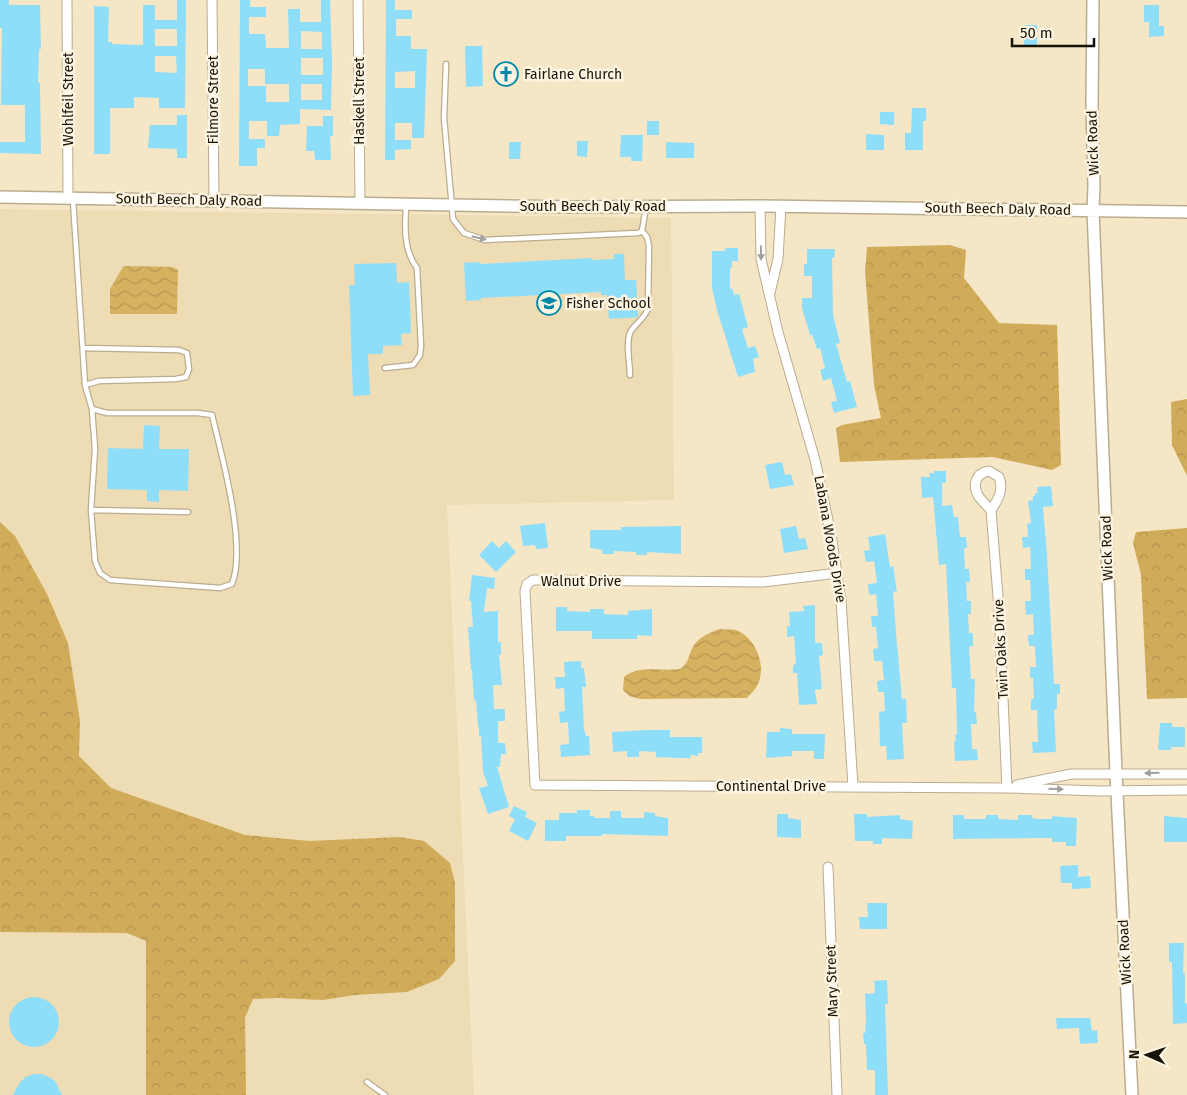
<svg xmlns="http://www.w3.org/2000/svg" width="1187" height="1095" font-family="'Fira Sans',sans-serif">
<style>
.built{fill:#eedcb5}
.forest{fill:url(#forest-crowns)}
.water{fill:url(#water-waves)}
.building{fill:#8edefa;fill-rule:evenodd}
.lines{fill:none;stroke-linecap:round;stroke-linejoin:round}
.service-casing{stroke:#baac8e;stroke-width:7}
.minor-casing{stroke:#baac8e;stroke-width:11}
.tertiary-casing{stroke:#baac8e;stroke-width:14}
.service{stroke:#fff;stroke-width:4.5}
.minor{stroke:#fff;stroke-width:9}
.tertiary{stroke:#fff;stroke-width:11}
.oneway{fill:#a2a09c}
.labels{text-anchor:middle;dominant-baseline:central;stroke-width:5;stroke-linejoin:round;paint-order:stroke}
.poi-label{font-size:14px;fill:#171207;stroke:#fdf4e1;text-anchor:start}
.street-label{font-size:14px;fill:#171207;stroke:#fdf4e1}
</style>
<defs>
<pattern id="forest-crowns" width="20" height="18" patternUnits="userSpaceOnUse" patternTransform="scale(1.25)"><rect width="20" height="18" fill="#d0ac5a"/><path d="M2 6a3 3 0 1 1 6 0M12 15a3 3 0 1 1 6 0" fill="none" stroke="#b2934d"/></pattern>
<pattern id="water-waves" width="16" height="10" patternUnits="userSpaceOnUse" patternTransform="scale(1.25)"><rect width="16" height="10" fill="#d6b160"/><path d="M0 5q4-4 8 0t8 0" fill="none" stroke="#b79752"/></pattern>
</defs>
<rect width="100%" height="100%" fill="#f5e6c6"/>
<path class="built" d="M0,209L671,218L674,500L447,505L474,1095H0Z"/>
<path class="forest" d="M950,245L966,250L964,278L999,323L1057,325L1061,465L1052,470L993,457L840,462L836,428L842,425L881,418L874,385L865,272L867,247Z
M1187,399V476L1172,445L1171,402Z
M0,522L15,536L47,594L68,643L80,721L79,756L111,788L245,835L309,841L400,837L424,841L450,863L455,883V961L439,979L407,992L355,995L323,1000L278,998L253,999L245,1018L246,1095H146V941L127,933L0,932Z
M1187,528V698L1147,699L1141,575L1133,543L1136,532Z"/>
<path class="water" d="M126,266L172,267L178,270L177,314H110V289L123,267Z
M720,629C725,630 731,629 736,630C757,638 769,670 755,689C753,692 749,695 747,698L640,699L629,696L623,690L624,677C640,664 661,672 680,669C687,664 688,659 691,651C695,639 708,633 720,629Z"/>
<path class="building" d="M0,0H9V5H40L41,49H39L38,83H40L41,154L0,153V142H25V105H1L2,28H0Z
M177,0H186L185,108H159V98L134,97V108H110V154H94V6L109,7L108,42H112V44L143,45V5H155V20H177ZM155,29H177V46H155ZM155,56H176L177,73L155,72Z
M240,0H250V7H266V17H249V34H265L266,48H289L288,9H300V22H321V0H330L332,64L331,110L300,109V124L280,125L279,136H267V121H249V139H265V148H257V166H239ZM301,31L322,32V49H301ZM301,58H323V75H301ZM248,69H265V84H289V102H266V86H248ZM301,84H322V100H301Z
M386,0H395V10H412V19H396V36H411V49H427L424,138H412V123H395V140H411V149L395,150V160H385ZM415,71V88H395V72Z
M1144,5H1159V26H1164V36L1149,37V22H1144Z
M1025,25H1037V45H1024Z
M465,46H482L483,86L466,87Z
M912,108H926V121H923V150H905V133H911Z
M880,112H894V125L880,124Z
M177,115H187V158H177V149L148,148L150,125H177Z
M323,116H333V136H330L331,160H315L314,151H306L307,126H323Z
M647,121H659V135H647Z
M866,134L884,135V150H866Z
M621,135H643L642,161H631V157H620Z
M577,141H588L587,157L577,156Z
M509,142H521L520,159H509Z
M666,142L694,143V158H666Z
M725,248H738V261H732V268H730V289L732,288L734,295L739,294L748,327L742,329L748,348L755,346L759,357L753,359L755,372L738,377L717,310L712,288V251H725Z
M807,249H835L834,258H832L833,315L840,343L836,344L847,382L850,381L857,407L834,413L831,402L837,401L831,378L823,381L820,370L825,368L820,348L817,349L812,335H810L802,308V298H812V276H804V264H807Z
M614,254H624L625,280H636L638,317L609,319L607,295H601V292L481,298V300L466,301L464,263L479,262L480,264L592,258V260L614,259Z
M396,263L397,283L409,282L411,333L401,334L402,345L383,346V354H368L370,395L353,396L349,285H355L354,264Z
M144,425L160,426L159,449H189L188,491L159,490V502L147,501V490L107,489L108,448L143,449Z
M782,462L785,475L791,474L794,485L770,489L765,465Z
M934,471H946V483H942V506L952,505L954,517H958L960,537H966L967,548H964L965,569H969L970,582H966L967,601H971V614H968L969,633H973V646L969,647L971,679H975L974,712H976L977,724H971L972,749H977L978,760L955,761L954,741H956L955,735H957L956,688H952L946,564L939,565L933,497L922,498L921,477H930L929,473H934Z
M1051,486L1053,506L1043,507L1047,555L1054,684H1060V694H1057V709L1054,710L1056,752L1033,753L1032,742H1038L1037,710H1031V699H1034L1033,678H1030V667H1036L1035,646H1029L1028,635H1034L1033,614L1026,615L1025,601H1031L1030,580H1025V569H1031L1030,547L1023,548L1022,537H1028L1027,524L1031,523L1028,501L1033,500V496H1035V493H1038L1037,487Z
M545,523L548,548L536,549L535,545L523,546L520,526Z
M681,526V554L647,552V555H636V552L614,551V554H602V550L590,548V530H621V527Z
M796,526L799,539L805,538L808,549L784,553L780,529Z
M885,534L890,567L893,566L897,591L893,592L896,633L902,699H906L907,723H902L904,759L887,760L886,746H880L879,712L885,711L884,692H878L877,681L884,680L882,661H874L873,649L878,648L876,627H872L871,616H878L876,594L869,595L868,584L877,583L874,561L866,562L864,551L870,550L868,537Z
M492,541L499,548L506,541L516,552L496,572L479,555Z
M472,575L495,578L494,589L487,588L484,612L498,611V642H501V655H499L502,685H493L494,709H505V721H498V743H505L506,754H501L500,767H497L509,807L488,814L479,788L488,786L483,772L481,736H479V727H478L476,700L474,701L472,670H471L468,627H473L471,601H469Z
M815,605V643H822L823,655L819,656L822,689L815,690L817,704L799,705L797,673H793V665L796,664L794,636L787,637V626H790L789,612L804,611L803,606Z
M556,607H567V611L590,612V609H604V614L628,615V611L652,609V636L637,635V639H592V631H556Z
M581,661V668H584L586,687H582L584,729L586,736H589L590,755L561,757L560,745L569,744L568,722L560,723L559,712L565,711L564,688L556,689L555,677H565L564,662Z
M1160,723H1172V727H1185V747H1171V750H1158Z
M780,728L792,729V734H825L824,759H814V751H792V756L766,758L767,732H780Z
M647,730H670V737H702V753H698V756L690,755L691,758H679L656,757V752L639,751V757H627V751L613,752L612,732Z
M514,806L527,812L525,817L537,823L528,841L509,831L515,819L509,816Z
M577,810H590V816H594V818H610V811H621V818H644V812L655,813V816L668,818V836L602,834V836H566V841H545V820H559V813H577Z
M777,814H788V818L801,820V838L777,837Z
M854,814H867V817L900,815V819L913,821L912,839L882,838V844H873V841H855Z
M953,815H964V819H986V815H998V819L1018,820V815H1032V818L1037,819H1052V816L1077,818L1076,846H1066V842H1052V838L953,839Z
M1164,816L1187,818V842H1164Z
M1078,865V877L1090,876L1091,888L1072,889V883H1061L1060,866Z
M867,903H887V929H860L859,917H868Z
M1169,943H1184L1183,973H1185V1004L1187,1003V1023L1173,1024L1172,962H1169Z
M887,980L888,1004H885L888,1095H875V1070H867L866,1044H864L863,1033H865L866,1020L865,994L875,993L874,981Z
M9 1022a25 25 0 1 1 50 0a25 25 0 1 1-50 0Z
M1056,1018H1090L1092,1031L1097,1030L1098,1043L1080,1044L1079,1028L1057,1029Z
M34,1074H41L49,1077L55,1081L62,1095H13L20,1082L26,1077Z"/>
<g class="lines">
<g class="service-casing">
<path id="service" d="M446,64L444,118L453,219L464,233L485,240L638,233L642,231L646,207
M73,200L85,385L92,409L95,449L91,510L95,561L100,573L110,580L220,588L232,584C247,545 222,457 212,415L198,413H107L92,409
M83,348L179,350L187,353L189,369L186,377L176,379L99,381L85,385
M385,368L413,365L420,355L421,346L417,268C403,250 405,226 406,204
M630,375C630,364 625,340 631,331C636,323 644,319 648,309L649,246L647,237L642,231
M91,510L188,512
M367,1082L385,1095"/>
</g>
<g class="minor-casing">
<path id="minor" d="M67,0L68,198
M212,0L214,200
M358,0L360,202
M760,206L761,259L778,332L815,460L831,534L841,600L853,786
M770,293L778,259L781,206
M991,510C987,506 983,502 979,497C972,486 975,473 989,471L999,477C1004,490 998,500 991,510L999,609L1007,788
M838,573L763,582L539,580H533L527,584L525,591L535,785L1007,788L1100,791L1187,790
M1017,785L1071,774H1187
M828,867L837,1095"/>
</g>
<g class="tertiary-casing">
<path id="tertiary" d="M1093,0L1092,105L1094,186L1093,210L1116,773L1132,1095
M0,197L570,207L760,206L1187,212"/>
</g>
<use href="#service" class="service"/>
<use href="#minor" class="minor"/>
<use href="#tertiary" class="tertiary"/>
</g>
<defs><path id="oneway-solid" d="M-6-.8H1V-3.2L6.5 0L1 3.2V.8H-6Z" transform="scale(1.25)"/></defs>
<g class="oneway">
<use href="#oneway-solid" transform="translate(479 238) rotate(13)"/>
<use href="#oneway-solid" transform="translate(761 253) rotate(89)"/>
<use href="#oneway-solid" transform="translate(1152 773) rotate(178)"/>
<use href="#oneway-solid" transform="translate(1056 789) rotate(1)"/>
</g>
<defs>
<g id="church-ring" transform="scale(1.25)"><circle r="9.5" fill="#fdf4e1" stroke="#0088a8" stroke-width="1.5"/><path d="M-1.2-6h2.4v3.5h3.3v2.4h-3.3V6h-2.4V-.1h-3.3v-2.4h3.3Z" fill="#0088a8"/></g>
<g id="school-ring" transform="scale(1.25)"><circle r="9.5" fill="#fdf4e1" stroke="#0088a8" stroke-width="1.5"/><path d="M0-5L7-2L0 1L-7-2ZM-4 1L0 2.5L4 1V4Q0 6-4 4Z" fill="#0088a8"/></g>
</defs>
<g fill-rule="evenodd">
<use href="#church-ring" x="506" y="74"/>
<use href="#school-ring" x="549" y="303"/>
</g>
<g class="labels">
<g class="poi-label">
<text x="524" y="74">Fairlane Church</text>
<text x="566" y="303">Fisher School</text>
</g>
<g class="street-label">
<text transform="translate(68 99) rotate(-90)">Wohlfeil Street</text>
<text transform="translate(213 100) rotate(-90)">Filmore Street</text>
<text transform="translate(359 101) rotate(-90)">Haskell Street</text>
<text transform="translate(1093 143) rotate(-92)">Wick Road</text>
<text transform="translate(189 200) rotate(1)">South Beech Daly Road</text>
<text x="593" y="206">South Beech Daly Road</text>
<text transform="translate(998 209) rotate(1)">South Beech Daly Road</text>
<text transform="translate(830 539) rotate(80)">Labana Woods Drive</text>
<text transform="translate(1107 548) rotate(-92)">Wick Road</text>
<text x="581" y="581">Walnut Drive</text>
<text transform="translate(1001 649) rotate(-93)">Twin Oaks Drive</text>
<text x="771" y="786">Continental Drive</text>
<text transform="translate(1125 952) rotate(-93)">Wick Road</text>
<text transform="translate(832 981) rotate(-92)">Mary Street</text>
</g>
</g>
<g transform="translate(1147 1055) rotate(272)" stroke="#fdf4e1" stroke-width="4" paint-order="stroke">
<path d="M0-4L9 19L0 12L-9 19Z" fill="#171207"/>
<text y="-8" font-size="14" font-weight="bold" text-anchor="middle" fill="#171207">N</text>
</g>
<path d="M1012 38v8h82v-8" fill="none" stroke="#171207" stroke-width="2.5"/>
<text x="1020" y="38" font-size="15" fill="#171207" stroke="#fdf4e1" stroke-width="4" paint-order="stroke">50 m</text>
</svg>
